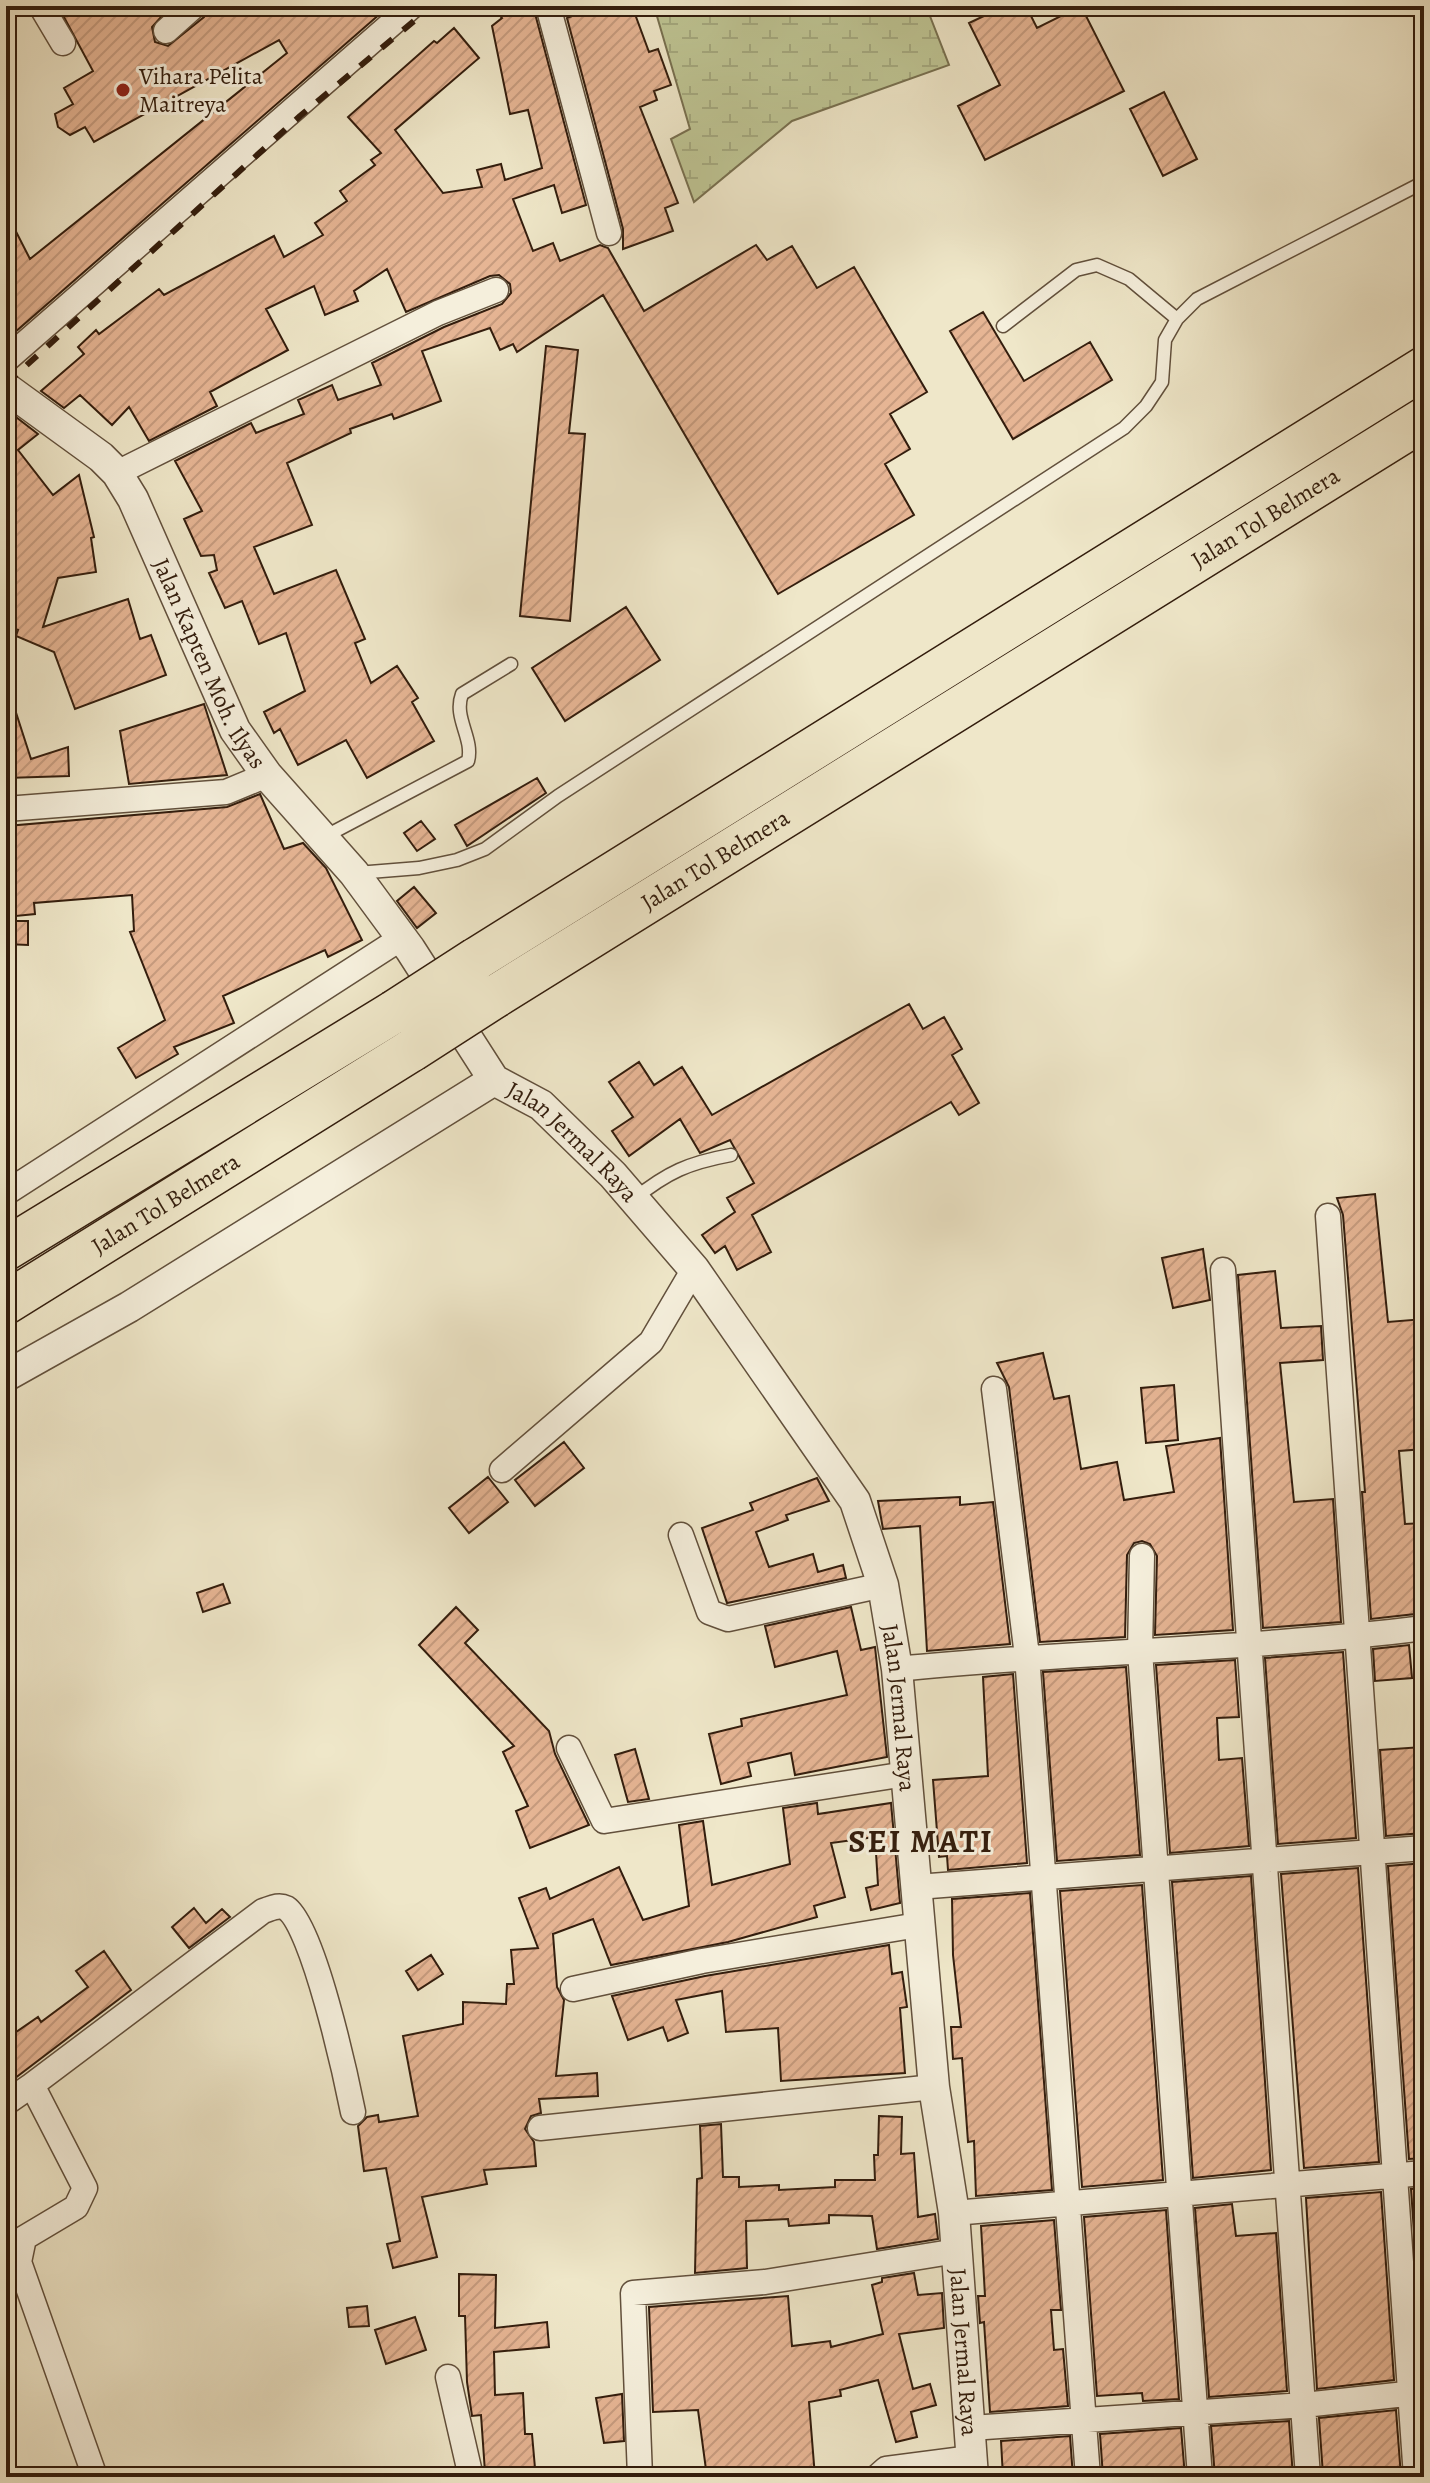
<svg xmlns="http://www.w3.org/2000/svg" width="1430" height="2483" font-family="Alegreya,serif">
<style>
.wetland{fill:url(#wetland-marsh);stroke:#787050;stroke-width:2}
.building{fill:url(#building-hatch);stroke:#331d0d;stroke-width:2}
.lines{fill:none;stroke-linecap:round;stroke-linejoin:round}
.service-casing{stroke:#62503c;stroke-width:15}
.minor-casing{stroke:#62503c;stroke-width:27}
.tertiary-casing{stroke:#62503c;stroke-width:33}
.motorway-casing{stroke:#331d0d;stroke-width:45}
.service{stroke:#f5efdc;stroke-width:12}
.minor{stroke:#f5efdc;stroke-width:24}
.tertiary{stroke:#f5efdc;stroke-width:30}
.motorway{stroke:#efe7c9;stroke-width:42}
.rail{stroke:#331d0d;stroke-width:6;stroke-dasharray:14 14;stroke-linecap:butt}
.motorway-bridge-casing{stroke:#331d0d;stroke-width:45;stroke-linecap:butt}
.motorway-bridge{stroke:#efe7c9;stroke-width:42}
.poi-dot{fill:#8f2418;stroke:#f5efdc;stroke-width:3}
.labels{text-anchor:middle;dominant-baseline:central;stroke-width:6;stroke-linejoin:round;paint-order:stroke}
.poi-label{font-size:24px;fill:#331d0d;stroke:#f5efdc;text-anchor:start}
.street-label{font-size:24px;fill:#331d0d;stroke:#f5efdc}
.district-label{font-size:32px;font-weight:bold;letter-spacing:2px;fill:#331d0d;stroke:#f5efdc}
</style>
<defs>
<pattern id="wetland-marsh" width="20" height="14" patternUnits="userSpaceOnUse" patternTransform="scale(2)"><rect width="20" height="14" fill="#bec493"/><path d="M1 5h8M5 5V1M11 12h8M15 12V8" fill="none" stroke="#a4a87e"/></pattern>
<pattern id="building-hatch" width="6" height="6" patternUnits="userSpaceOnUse" patternTransform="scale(2)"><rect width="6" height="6" fill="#e6b594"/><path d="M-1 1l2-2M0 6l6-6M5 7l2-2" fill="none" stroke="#c69b7e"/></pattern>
</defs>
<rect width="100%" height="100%" fill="#efe7c9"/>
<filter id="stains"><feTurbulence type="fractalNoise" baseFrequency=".0025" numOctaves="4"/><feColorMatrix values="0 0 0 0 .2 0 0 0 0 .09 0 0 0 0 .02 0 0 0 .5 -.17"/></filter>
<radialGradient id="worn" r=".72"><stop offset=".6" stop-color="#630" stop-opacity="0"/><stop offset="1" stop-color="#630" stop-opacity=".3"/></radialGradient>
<path class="wetland" d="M654,6H926L949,65L792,121L694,202L671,139L690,129Z"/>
<path class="building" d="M58,6H171L152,27L155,42L168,46L204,17L209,6H389L6,340V212L30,259L287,53L279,40L94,142L85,127L70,135L58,127L55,114L73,104L64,88L93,71Z
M492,6H533L586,205L562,213L554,185L513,199L533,251L553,243L560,261L600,245L608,248L644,311L756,245L767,260L792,246L817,288L854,267L927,392L890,414L910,449L885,464L914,515L778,594L603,295L517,352L513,344L500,350L490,328L422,351L441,401L394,419L392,414L350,429L351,433L287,463L312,525L254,547L274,594L336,570L365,639L355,643L371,683L397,666L418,698L412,702L434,741L367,778L346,740L298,765L280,729L274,733L264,712L305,691L286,633L259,644L242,601L225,608L209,573L217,570L214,555L201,556L184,519L202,511L175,461L251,423L256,433L304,414L298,400L332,385L338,400L381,385L372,363L444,327L502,304L511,293L510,284L499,275L490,276L406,312L387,269L354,291L358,301L325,315L314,286L266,309L288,350L210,392L217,406L149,441L129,407L112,425L80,395L64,408L41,391L84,354L78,347L96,330L99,334L159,289L164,295L274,236L284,257L323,235L315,223L347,201L340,191L375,165L371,160L381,153L348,117L434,41L437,43L454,28L479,58L395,130L443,193L482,187L477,170L501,164L505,180L542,168L528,110L510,114L492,26L502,18Z
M597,6H632L649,52L658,49L671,85L654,91L657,100L640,107L678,203L665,208L673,231L623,249V229L567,18Z
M979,6H1026L1037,28L1081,6L1124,91L985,160L958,106L1000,85L969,23L984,16Z
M1164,92L1197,159L1163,176L1130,109Z
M983,312L1024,381L1090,342L1112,380L1013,439L950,331Z
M546,346L578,350L569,433L585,434L570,621L520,616Z
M12,414L38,434L18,450L53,495L79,475L94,537L91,538L96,572L58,578L43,627L128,599L140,639L151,635L166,675L75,709L54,652L16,636L18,630L6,626V419Z
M626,607L660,660L565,721L532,668Z
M10,694L31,759L68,747L69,776L6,778V695Z
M204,704L227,775L129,784L120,731Z
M537,778L546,793L467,846L455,825Z
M260,794L284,849L303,843L326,868L362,940L328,957L325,950L223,996L234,1023L174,1047L178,1054L136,1078L118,1048L165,1020L130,932L134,931L132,895L34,903L35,914L16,916L7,826L227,807Z
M421,821L435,839L417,851L404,833Z
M414,887L436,913L417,928L397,901Z
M6,921H28V945L6,944Z
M909,1004L923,1029L944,1017L962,1049L952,1055L979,1103L959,1115L951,1102L752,1215L771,1252L737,1270L725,1246L715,1253L702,1235L735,1212L727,1198L754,1183L730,1140L700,1153L680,1119L629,1156L612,1131L633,1117L609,1082L639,1062L654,1085L682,1067L712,1115Z
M1375,1194L1388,1322L1424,1319V1449L1399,1451L1405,1524L1424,1523V1613L1371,1619L1362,1492H1365L1343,1215L1337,1198Z
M1203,1249L1210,1300L1173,1308L1162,1258Z
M1275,1271L1281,1328L1321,1326L1323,1360L1280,1363L1294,1502L1333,1499L1341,1622L1263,1628L1238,1275Z
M1043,1353L1054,1399L1069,1396L1081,1469L1117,1462L1124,1500L1174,1492L1166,1446L1220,1438L1233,1630L1155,1635L1157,1556L1150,1544L1142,1541L1134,1543L1127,1555L1125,1637L1040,1642L1009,1387L997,1363Z
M1174,1385L1178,1440L1146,1443L1141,1388Z
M564,1442L584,1468L535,1506L515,1480Z
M488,1477L508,1502L469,1533L449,1508Z
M817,1478L829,1501L786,1515L788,1520L756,1532L769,1567L813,1554L818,1572L843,1565L846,1578L727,1603L702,1528L753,1510L750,1503Z
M960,1497V1505L993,1502L1010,1644L927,1651L920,1526L883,1529L878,1501Z
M223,1584L230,1603L203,1612L197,1593Z
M456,1607L478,1630L465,1643L549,1731L555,1754L589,1825L530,1848L516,1811L528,1806L503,1752L514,1746L419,1645Z
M851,1607L861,1650L875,1647L887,1757L795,1775L791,1753L748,1763L751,1776L721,1784L709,1734L742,1726L741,1719L847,1695L837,1651L775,1667L765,1626Z
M1409,1645L1412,1678L1375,1681L1373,1649Z
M1343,1652L1356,1838L1278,1844L1265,1658Z
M1235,1660L1239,1717L1217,1718L1219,1760L1242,1758L1249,1846L1170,1853L1156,1665Z
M1126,1667L1140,1855L1057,1861L1043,1672Z
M1013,1674L1027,1863L948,1870L947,1856L939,1857L933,1780L988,1776L983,1677Z
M1422,1747L1423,1833L1386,1836L1380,1750Z
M635,1749L649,1799L628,1802L615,1755Z
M817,1803L818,1814L891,1803L900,1903L871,1910L866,1888L878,1885L875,1837L831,1843L845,1897L814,1906L817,1917L728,1942L611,1965L593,1919L553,1934L557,1987L564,2000L556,2076L597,2073L598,2096L539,2099L541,2113L531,2116L525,2129L534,2142L536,2166L484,2170L487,2184L422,2197L437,2257L393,2268L387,2244L400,2241L386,2168L364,2171L358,2126L367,2117L378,2115L379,2122L418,2116L403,2036L463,2024V2002L506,2004L507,1984H514L511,1950L538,1948L519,1898L546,1888L550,1899L619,1867L643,1920L689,1906L679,1825L703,1821L712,1885L790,1864L783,1808Z
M1424,1863V2158L1409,2159L1388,1866Z
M1358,1868L1379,2162L1304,2168L1281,1874Z
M1251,1876L1271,2170L1193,2178L1172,1882Z
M1142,1885L1163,2180L1082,2187L1060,1891Z
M1030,1893L1052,2190L976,2196L974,2141L968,2142L962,2058L953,2059L951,2027H961L953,1955L952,1899Z
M194,1908L206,1923L222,1909L230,1917L189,1948L172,1927Z
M889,1945L892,1974L902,1972L907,2007L900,2008L905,2073L781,2081L778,2028L726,2032L722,1991L676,2000L688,2033L668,2041L663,2027L628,2040L612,1996L705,1976Z
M104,1951L131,1990L6,2085V2039L38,2017L41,2022L88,1987L76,1971Z
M431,1955L443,1974L418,1990L406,1971Z
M879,2116L902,2117L901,2154L914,2153L918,2217L935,2214L938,2239L877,2249L872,2216L829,2215V2223L789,2226L788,2219L746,2221L747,2268L695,2273L697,2179L702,2178L700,2126L721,2124L723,2177H739V2187L779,2185V2190L835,2187V2180H875L874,2155H878Z
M1424,2188V2288L1418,2289L1411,2189Z
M1381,2192L1394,2380L1317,2389L1306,2198Z
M1232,2204L1236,2236L1276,2233L1287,2391L1209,2397L1195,2208Z
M1166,2210L1179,2399L1143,2401L1142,2393L1097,2396L1084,2217Z
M1054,2220L1061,2310H1051L1054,2350L1063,2349L1068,2406L990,2412L984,2322L980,2323L978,2296H985L981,2226Z
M914,2273L918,2295L942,2293L944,2328L899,2334L913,2389L930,2384L936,2405L911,2412L917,2437L896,2442L878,2380L840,2390L841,2396L809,2402L815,2477H707L698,2410L653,2412L649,2307L788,2296L792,2346L830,2341L831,2347L883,2334L872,2285L882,2282V2278Z
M459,2274L496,2275L495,2328L547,2322L549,2347L494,2352L495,2395L523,2393L525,2434H532L535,2468L485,2472L481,2415L472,2416L467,2382L465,2316H459Z
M367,2306L369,2326L349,2327L347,2308Z
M415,2317L426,2350L386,2364L375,2330Z
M622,2394L624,2441L604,2443L596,2398Z
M1396,2410L1401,2477L1323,2475L1319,2418Z
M1289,2421L1293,2477H1215L1211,2426Z
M1181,2428L1185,2477H1103L1100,2434Z
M1070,2436L1073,2477H1003L1001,2441Z"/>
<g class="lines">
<g class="service-casing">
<path id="service" d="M1003,326L1076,270L1097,265L1129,279L1177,319
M324,837L468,761C474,738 453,718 462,694L511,664
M357,873L419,868L457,860L485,849L558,796L1124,428L1146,406L1162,382L1165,340L1177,319L1197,299L1424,182
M634,1199C668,1172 688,1163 731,1155"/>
</g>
<g class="minor-casing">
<path id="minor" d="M41,6L63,43
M548,6L609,233
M166,31L194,6
M6,360L412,6
M117,473L438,313L496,290
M6,809L226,792L267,775
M6,1193L400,939
M1328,1216L1416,2477
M1223,1270L1308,2477
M994,1389L1027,1656L1088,2477
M502,1470L651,1342L694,1269
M681,1535L709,1612L728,1619L883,1585
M1142,1556L1140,1651L1200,2477
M897,1669C1073,1651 1249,1650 1424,1628
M569,1748L604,1821L906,1774
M917,1887L1424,1848
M573,1989L702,1961L918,1925
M6,2103L32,2085
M540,2128L934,2087
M954,2213L1424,2173
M448,2377L471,2477
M971,2428L1304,2405L1424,2392
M95,2477L19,2262L24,2238L76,2207L85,2188L32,2085L263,1911C270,1909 278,1904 286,1908C313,1925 346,2077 353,2112
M640,2477L633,2293L765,2282L957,2251
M877,2477L886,2469L971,2458"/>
</g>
<g class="tertiary-casing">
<g id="tertiary">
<path id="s1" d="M6,388L101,457L117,473L133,499L235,730L267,775L354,873L410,949L494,1080L541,1105L613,1175L694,1269L855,1501L883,1585L897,1669L934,2087L954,2213L973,2477"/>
<path d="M6,1376L129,1307L494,1080"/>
</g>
</g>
<g class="motorway-casing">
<g id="motorway">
<path d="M476,959L1424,368"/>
<path id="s2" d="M496,996L1424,419"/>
<path d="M6,1249L394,1012"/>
<path id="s3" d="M6,1303L412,1050"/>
</g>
</g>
<use href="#service" class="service"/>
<use href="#minor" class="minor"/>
<use href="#tertiary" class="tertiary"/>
<use href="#motorway" class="motorway"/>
<path class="rail" d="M6,384L300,116L432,6"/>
<g class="motorway-bridge-casing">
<path id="motorway-bridge" d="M394,1012L476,959
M412,1050L496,996"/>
</g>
<use href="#motorway-bridge" class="motorway-bridge"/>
</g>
<circle class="poi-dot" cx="123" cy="90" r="8"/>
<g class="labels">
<g class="poi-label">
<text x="139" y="76">Vihara Pelita<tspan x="139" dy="28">Maitreya</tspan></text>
</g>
<g class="street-label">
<text stroke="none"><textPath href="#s2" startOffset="906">Jalan Tol Belmera</textPath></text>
<text stroke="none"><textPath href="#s1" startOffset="352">Jalan Kapten Moh. Ilyas</textPath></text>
<text stroke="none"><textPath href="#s2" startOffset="258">Jalan Tol Belmera</textPath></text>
<text stroke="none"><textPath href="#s1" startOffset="960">Jalan Jermal Raya</textPath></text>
<text stroke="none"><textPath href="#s3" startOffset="188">Jalan Tol Belmera</textPath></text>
<text stroke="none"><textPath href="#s1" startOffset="1632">Jalan Jermal Raya</textPath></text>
<text stroke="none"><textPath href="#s1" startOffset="2280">Jalan Jermal Raya</textPath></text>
</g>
<g class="district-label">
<text x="921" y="1841">SEI MATI</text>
</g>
</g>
<rect width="1430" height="2483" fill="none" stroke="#efe7c9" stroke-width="32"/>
<rect x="8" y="8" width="1414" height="2467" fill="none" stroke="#331d0d" stroke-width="4"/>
<rect x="16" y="16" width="1398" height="2451" fill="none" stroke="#331d0d" stroke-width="2"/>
<rect width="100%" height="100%" filter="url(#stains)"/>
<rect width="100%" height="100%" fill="url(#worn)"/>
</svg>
